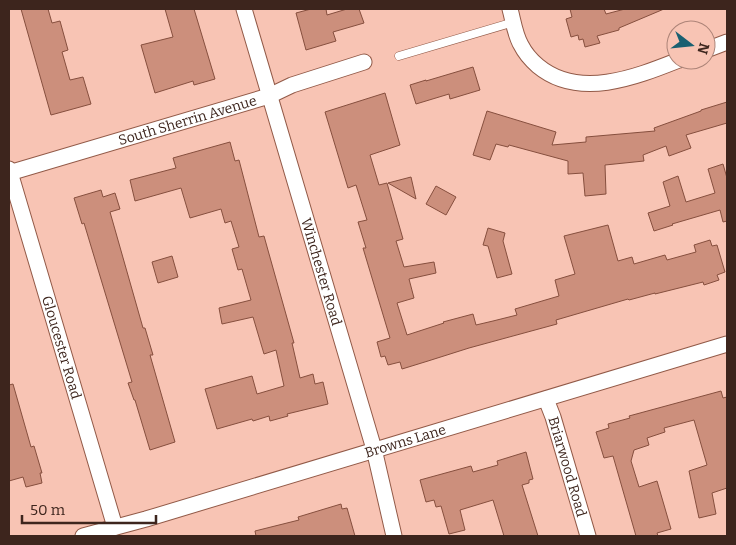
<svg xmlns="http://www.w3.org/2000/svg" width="736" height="545" font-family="Bitter,serif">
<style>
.building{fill:#cc8f7c;stroke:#864f3e}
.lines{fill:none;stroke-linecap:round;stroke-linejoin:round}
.lane-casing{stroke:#925a48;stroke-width:9}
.street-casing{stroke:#925a48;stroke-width:17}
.lane{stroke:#fff;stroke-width:8}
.street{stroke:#fff;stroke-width:15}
.labels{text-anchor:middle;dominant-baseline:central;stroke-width:4.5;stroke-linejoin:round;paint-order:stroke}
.street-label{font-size:14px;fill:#3d251d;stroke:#f8c4b4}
</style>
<rect width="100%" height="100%" fill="#f8c4b4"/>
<path class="building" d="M21,9H48L52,23L60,21L68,50L62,52L70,80L83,77L91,104L51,115Z
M165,9H194L215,79L194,85L193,81L155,93L141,45L173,37Z
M311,9H326L327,15L347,9H359L364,23L333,32L336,41L306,50L296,13Z
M570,9H604L606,14L625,9H664L619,28V30L597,36L600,43L585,47L583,39L579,40L578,35L571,37L566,19L572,17Z
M473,67L480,90L450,99L449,94L416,104L410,85L426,80V81Z
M385,93L400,145L370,155L379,185L387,183L403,239L396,241L404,267L434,262L436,273L409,279L414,298L397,303L407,335L444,323L443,322L473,314L476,325L493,321L517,315L515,309L559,296L555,280L575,274L564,236L608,225L618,261L632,257L634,264L665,255L667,260L696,252L694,245L710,240L712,246L717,245L725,272L717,275L719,280L704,285L703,282L655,294V293L629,300L628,299L556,320L557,324L469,348L428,361L402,369L400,362L388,365L385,356L381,357L377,342L390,338L363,248H366L358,222L367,220L356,185L348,188L325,112Z
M727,102V123L686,135L691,148L669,156L666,146L643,155L644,161L605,165L606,194L585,196L583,173L568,174V161L509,145L508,147L496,144L490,160L473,155L487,111L556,132L552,145L586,142V137L655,131L654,128L701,111V110Z
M230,142L235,161L239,160L259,237L264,236L294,343H292L300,378L313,374L315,384L323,382L328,404L287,414L288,416L270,421L269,416L253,421L252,419L217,429L205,389L252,376L257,394L284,386L276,350L264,354L253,317L222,324L219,308L251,300L242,269L238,270L232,249L239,247L231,221L225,223L221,209L190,218L181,188L135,201L130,180L176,168L173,158Z
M723,164L727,178V221L723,222L720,210L672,224L673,225L654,231L648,213L670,206L663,182L678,176L686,202L715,193L708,169Z
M411,177L416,199L388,183Z
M436,186L456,197L446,215L426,204Z
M101,190L103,197L115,193L120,209L110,212L143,328H145L153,355H150L175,442L150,450L135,400H134L128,383L132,382L84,223L82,224L74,198Z
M488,228L505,233L503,241L512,274L497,278L488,246L483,245Z
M172,256L178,277L158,283L152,262Z
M13,384L31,447L34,446L42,473H40L42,483L26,487L23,477L9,481V385Z
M721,391L723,398L727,397V488L712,493L716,514L699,518L689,471L707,465L694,420L664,428L665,432L647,438L649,445L634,450L631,461L639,487L657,481L671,529L657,533L658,536H636L613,456L604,458L596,432L609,428L608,424L630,418L629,416Z
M526,452L533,479L529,480V483L522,485L538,536H504L493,500L460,510L465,530L449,534L441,506L436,507L434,500L426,502L420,480L471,466L473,472L498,465L497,461Z
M341,504L342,509L347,508L355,536H256L255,531L299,520L298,517Z"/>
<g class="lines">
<g class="lane-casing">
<path id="lane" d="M399,56L514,22"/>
</g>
<g class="street-casing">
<g id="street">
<path id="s1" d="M244,9L374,449L394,536"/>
<path d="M510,9C513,20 515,35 521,45C525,53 531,60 538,66C579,100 636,77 679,60"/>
<path d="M706,50L727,42"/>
<path id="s2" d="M9,169L115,527"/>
<path id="s3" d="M9,173L269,96L292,85L364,62"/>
<path id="s4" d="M546,399L553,417L588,536"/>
<path id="s5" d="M83,536L146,519L727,344"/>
</g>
</g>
<use href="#lane" class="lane"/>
<use href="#street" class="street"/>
</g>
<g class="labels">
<g class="street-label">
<text stroke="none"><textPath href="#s3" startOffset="186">South Sherrin Avenue</textPath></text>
<text stroke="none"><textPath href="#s1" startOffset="274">Winchester Road</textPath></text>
<text stroke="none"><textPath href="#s2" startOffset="186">Gloucester Road</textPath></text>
<text stroke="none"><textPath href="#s5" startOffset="336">Browns Lane</textPath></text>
<text stroke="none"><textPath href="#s4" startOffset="71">Briarwood Road</textPath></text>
</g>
</g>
<rect width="736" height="545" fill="none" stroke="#3d251d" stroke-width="20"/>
<g transform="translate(691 45) rotate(106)"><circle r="24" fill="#f8c4b4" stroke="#ad8478"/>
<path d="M0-4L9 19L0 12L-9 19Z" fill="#1a6071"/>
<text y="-8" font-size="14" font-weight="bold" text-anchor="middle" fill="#3d251d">N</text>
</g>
<path d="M22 515v8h134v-8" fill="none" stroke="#3d251d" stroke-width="2.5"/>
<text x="30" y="515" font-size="15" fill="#3d251d" stroke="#f8c4b4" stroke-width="4" paint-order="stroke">50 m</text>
</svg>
